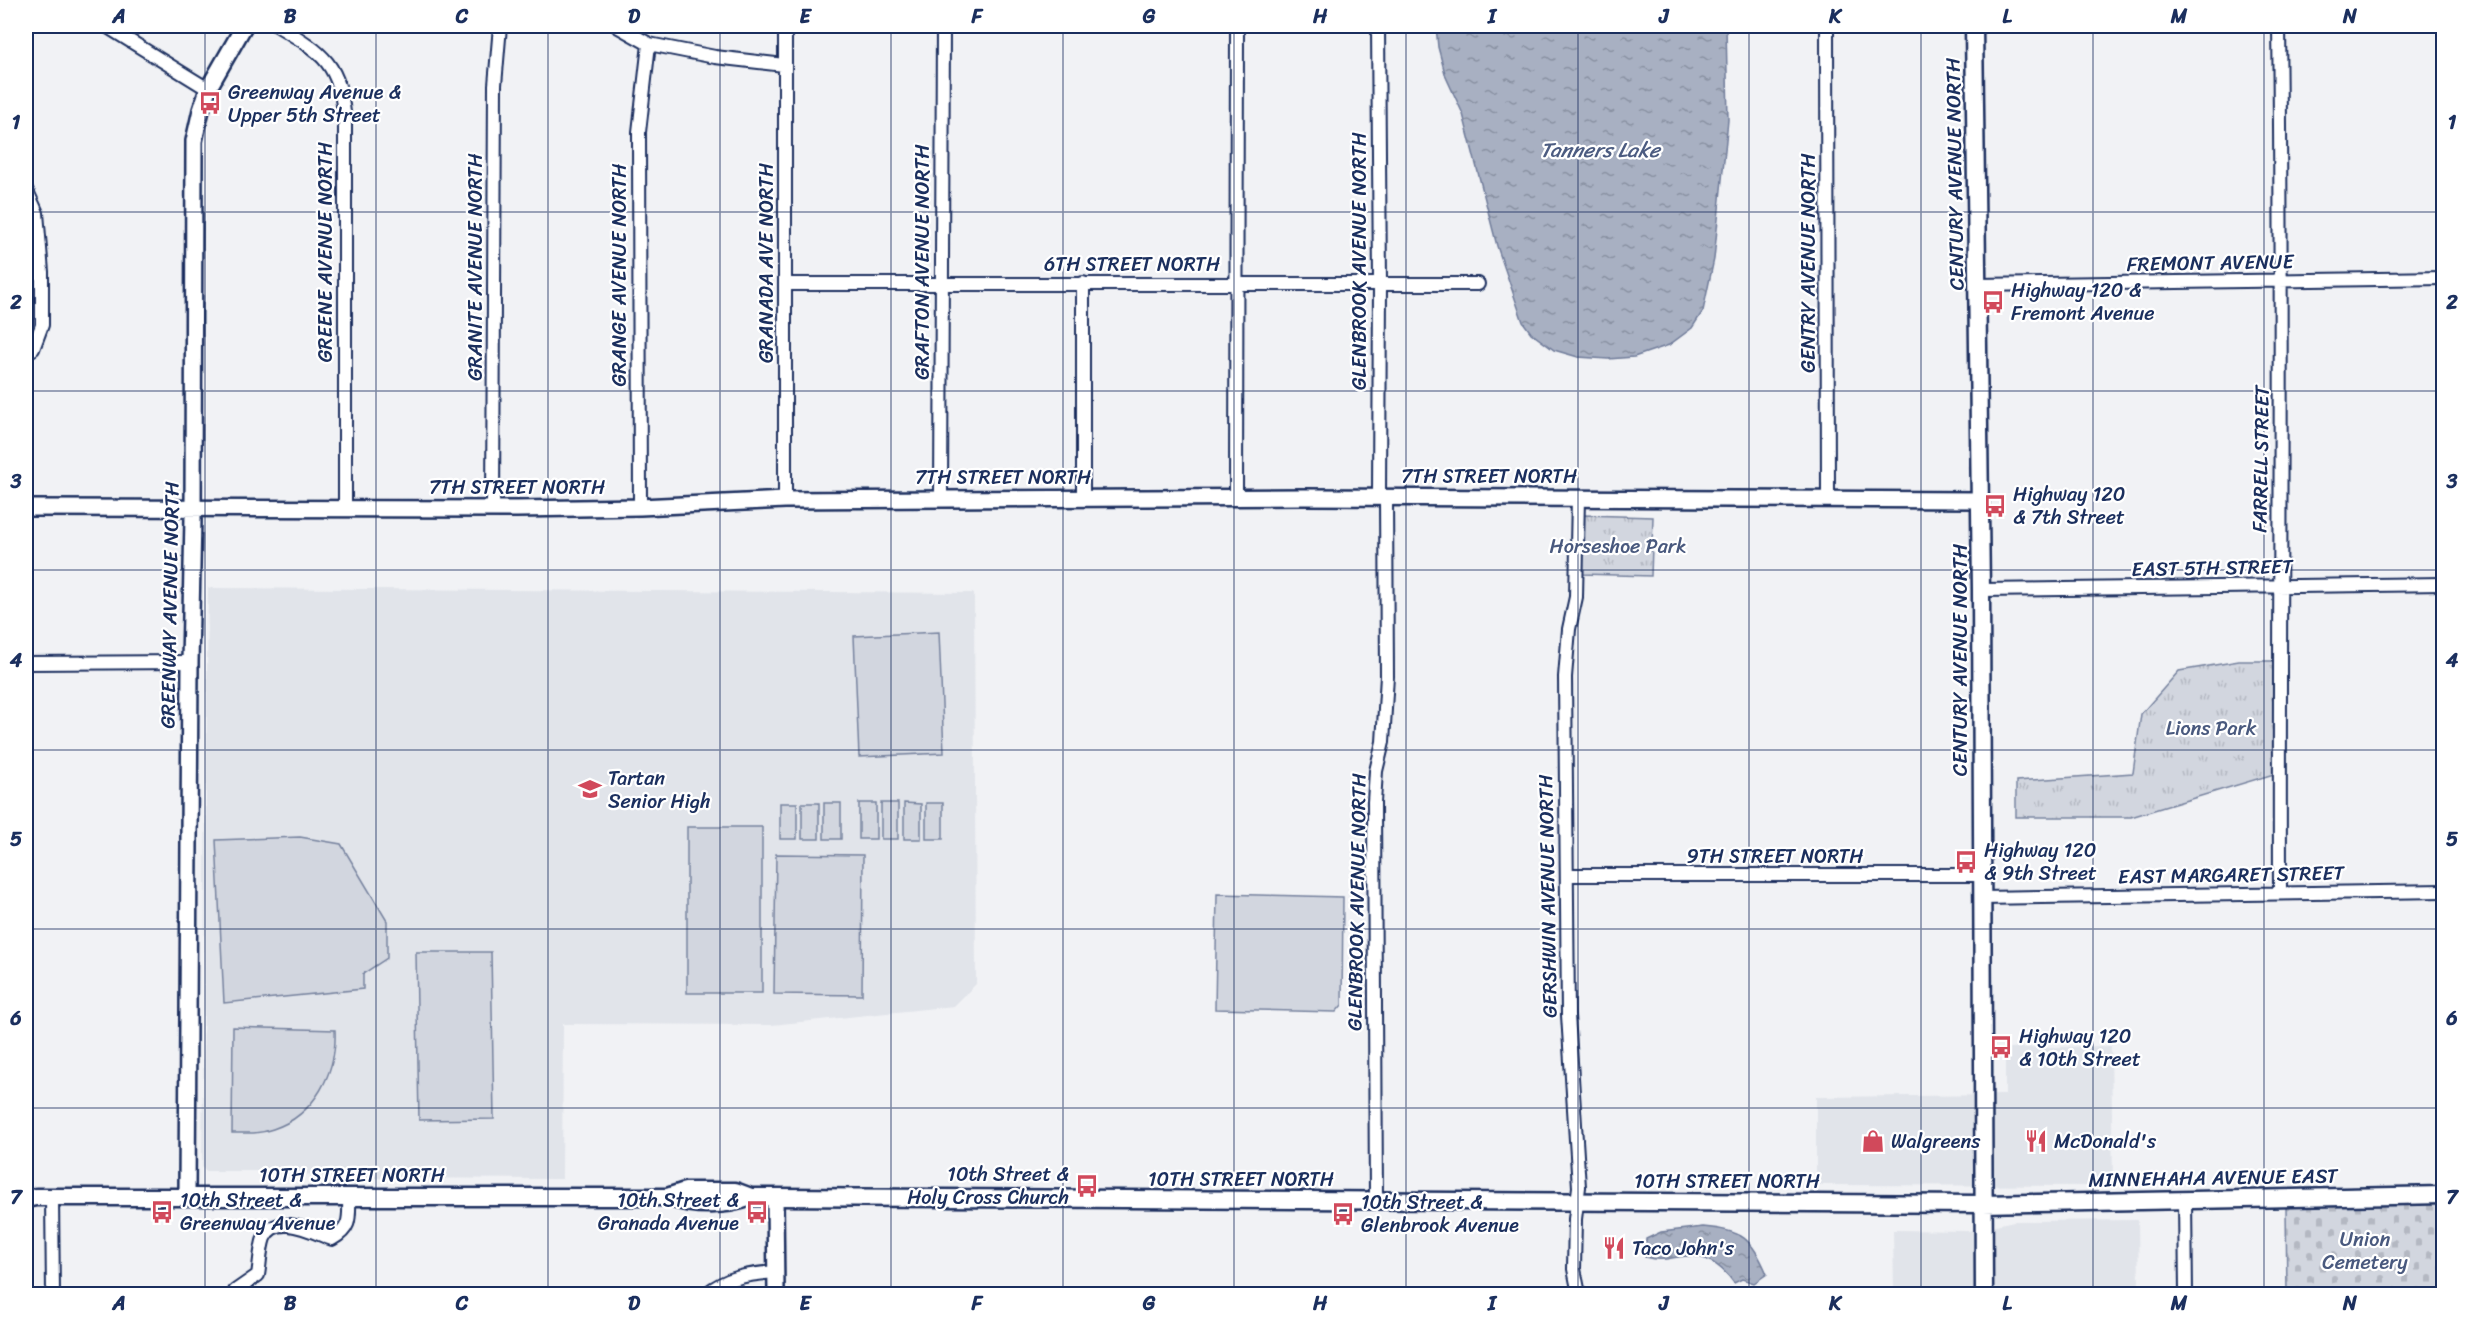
<svg xmlns="http://www.w3.org/2000/svg" width="2469" height="1320" font-family="Sriracha,sans-serif">
<style>
.built{fill:#e1e4ea}
.green{fill:#d2d6df;stroke:#76829e;stroke-width:1.5}
.cemetery{fill:url(#cemetery-stones);stroke:#76829e;stroke-width:1.5}
.park{fill:url(#park-tufts);stroke:#76829e;stroke-width:1.5}
.water{fill:url(#water-ripples);stroke:#707c9a;stroke-width:1.5}
.lines{fill:none;stroke-linecap:round;stroke-linejoin:round}
.minor-casing{stroke:#1b2f5e;stroke-width:16}
.tertiary-casing{stroke:#1b2f5e;stroke-width:20}
.secondary-casing{stroke:#1b2f5e;stroke-width:21}
.minor{stroke:#fff;stroke-width:12}
.tertiary{stroke:#fff;stroke-width:15}
.secondary{stroke:#fff;stroke-width:16}
.grid{fill:none;stroke:#1b2f5e;stroke-width:1.5;stroke-opacity:0.55}
.labels{text-anchor:middle;dominant-baseline:central;stroke-width:4.5;stroke-linejoin:round;paint-order:stroke}
.poi-label{font-size:20px;fill:#1b2f5e;stroke:#fff;text-anchor:start}
.street-label{font-size:20px;fill:#1b2f5e;stroke:#fff}
.park-label{font-size:20px;fill:#49597e;stroke:#fff}
.water-label{font-size:21px;font-style:italic;fill:#4c5c81;stroke:#fff}
.neatline{fill:none;stroke:#1b2f5e;stroke-width:2}
.grid-label{font-size:20px;text-anchor:middle;font-weight:bold;fill:#1b2f5e}
</style>
<defs>
<pattern id="cemetery-stones" width="16" height="16" patternUnits="userSpaceOnUse" patternTransform="scale(1.5)"><rect width="16" height="16" fill="#d2d6df"/><path d="M2 7V4a2 2 0 0 1 4 0v3zM10 15v-3a2 2 0 0 1 4 0v3z" fill="#b4b8c2"/></pattern>
<pattern id="park-tufts" width="24" height="20" patternUnits="userSpaceOnUse" patternTransform="scale(1.5)"><rect width="24" height="20" fill="#d2d6df"/><path d="M3 7l-1-3M5 7V3M7 7l1-3M15 17l-1-3M17 17v-4M19 17l1-3" fill="none" stroke="#b4b8c2"/></pattern>
<pattern id="water-ripples" width="26" height="14" patternUnits="userSpaceOnUse" patternTransform="scale(1.5)"><rect width="26" height="14" fill="#a8b0c2"/><path d="M2 4q2-2 4 0t4 0M15 11q2-2 4 0t4 0" fill="none" stroke="#8890a1"/></pattern>
</defs>
<rect width="100%" height="100%" fill="#f1f2f5"/>
<filter id="ink" filterUnits="userSpaceOnUse"><feTurbulence type="fractalNoise" baseFrequency=".0167" numOctaves="2"/><feDisplacementMap in="SourceGraphic" scale="12" xChannelSelector="R" yChannelSelector="G"/><feConvolveMatrix kernelMatrix="1 2 1 2 8 2 1 2 1" color-interpolation-filters="sRGB"/></filter>
<g filter="url(#ink)">
<path class="built" d="M208,588L974,593L976,984L954,1006L772,1025L563,1024L562,1179L358,1178L261,1171H205L202,1167Z
M2111,1046L2113,1186L1816,1185V1097L2005,1095V1048Z
M2138,1220L2139,1289L2132,1294H1894L1893,1230L1968,1231L2014,1221Z"/>
<path class="green" d="M939,632L944,753L859,757L854,636Z
M780,803H797V839H780Z
M802,803H819V839H802Z
M824,803H841V839H824Z
M859,803H876V839H859Z
M881,803H898V839H881Z
M904,803L921,804V839H904Z
M926,803H943V839H926Z
M687,827H762V993H687Z
M300,837L341,844L387,921V958L363,974V989L224,1003L216,840Z
M776,854L863,855L862,995L774,994Z
M1217,894L1343,897L1342,1005L1336,1012L1215,1009Z
M416,952H491L494,1119L419,1120Z
M233,1027L335,1030C337,1072 315,1115 273,1129C260,1134 246,1133 232,1133Z"/>
<path class="cemetery" d="M2443,1204V1294H2287L2286,1206Z"/>
<path class="park" d="M1583,515L1653,517L1651,576L1582,574Z
M2239,661H2275L2274,774L2131,817H2016V781L2133,773L2141,714L2179,671Z"/>
<path class="water" d="M1436,26H1726L1728,120L1714,259L1703,311L1692,328L1669,345L1634,357L1608,359L1578,357L1554,350L1531,333L1523,322L1497,246L1463,114L1446,77L1438,47Z
M1703,1227C1742,1230 1752,1238 1767,1274L1754,1283L1742,1279L1734,1283C1724,1269 1710,1257 1691,1256C1673,1255 1666,1263 1645,1257L1646,1239L1661,1232Z"/>
<g class="lines">
<g class="minor-casing">
<path id="minor" d="M106,26L208,89
M278,26C325,54 340,64 345,122V508
M617,26L649,44L715,57L784,65
M1378,26L1380,283L1379,496
M1827,26L1828,500
M2279,26C2283,315 2279,604 2280,893
M26,189L37,213L42,272V325L33,349L26,352
M1083,283V498
M786,284H1478
M1978,285L2444,278
M1236,497L1237,26
M1578,497L1576,597L1569,629L1565,677L1568,1015L1579,1187L1575,1219L1574,1269L1579,1294
M941,499L943,26
M785,500V26
M640,507L639,132L649,44
M493,509L495,85L500,26
M1981,590L2444,584
M26,663L190,662
M1568,875H1982
M1982,898L2444,891
M52,1197L53,1294
M2185,1199L2186,1294
M1376,1200L1374,802L1376,771L1383,742L1387,676L1386,496
M235,1291L258,1275C260,1264 260,1249 264,1238C276,1211 314,1233 332,1239C352,1228 349,1217 349,1196
M706,1294C727,1277 749,1274 776,1272"/>
</g>
<g class="tertiary-casing">
<path id="tertiary" d="M26,508L517,509L640,507L785,500L1304,497L1980,500
M187,1196L190,662L193,518L194,141L201,110L208,89L244,26
M775,1197L776,1294"/>
</g>
<g class="secondary-casing">
<path id="secondary" d="M1974,26L1981,590L1984,1294
M667,1197L685,1191H735L751,1197H775L1983,1204L2444,1195
M26,1199L36,1197H667C693,1206 725,1207 751,1197"/>
</g>
<use href="#minor" class="minor"/>
<use href="#tertiary" class="tertiary"/>
<use href="#secondary" class="secondary"/>
</g>
</g>
<path class="grid" d="M205,26V1294M376,26V1294M548,26V1294M720,26V1294M891,26V1294M1063,26V1294M1234,26V1294M1406,26V1294M1578,26V1294M1749,26V1294M1921,26V1294M2093,26V1294M2264,26V1294M26,212H2444M26,391H2444M26,570H2444M26,750H2444M26,929H2444M26,1108H2444"/>
<defs>
<g id="bus-bare" transform="scale(1.8)"><path d="M-5-6H5V4H4V6H2V4H-2V6H-4V4H-5ZM-3.5-4V0h7V-4ZM-3.5 1.2v1.5H-2V1.2ZM2 1.2v1.5H3.5V1.2Z" fill="#d1495b" stroke="#fff" stroke-width="2.5" paint-order="stroke"/></g>
<g id="school-bare" transform="scale(1.8)"><path d="M0-5L7-2L0 1L-7-2ZM-4 1L0 2.5L4 1V4Q0 6-4 4Z" fill="#d1495b" stroke="#fff" stroke-width="2.5" paint-order="stroke"/></g>
<g id="shop-bare" transform="scale(1.8)"><path d="M-5-2.5h2.3a2.7 3.5 0 0 1 5.4 0H5L5.5 6h-11ZM-1.5-2.5h3a1.5 2.3 0 0 0-3 0Z" fill="#d1495b" stroke="#fff" stroke-width="2.5" paint-order="stroke"/></g>
<g id="restaurant-bare" transform="scale(1.8)"><path d="M-5-6h1v4h1v-4h1v4h1v-4h1v5L-1.5 .5V6h-2V.5L-5-1ZM5-6V6H3V1.5H1.5Q1.5-4 5-6Z" fill="#d1495b" stroke="#fff" stroke-width="2.5" paint-order="stroke"/></g>
</defs>
<g fill-rule="evenodd">
<use href="#bus-bare" x="210" y="103"/>
<use href="#bus-bare" x="1993" y="302"/>
<use href="#bus-bare" x="1995" y="506"/>
<use href="#school-bare" x="590" y="789"/>
<use href="#bus-bare" x="1966" y="862"/>
<use href="#bus-bare" x="2001" y="1047"/>
<use href="#shop-bare" x="1873" y="1141"/>
<use href="#restaurant-bare" x="2036" y="1141"/>
<use href="#bus-bare" x="1087" y="1186"/>
<use href="#bus-bare" x="162" y="1212"/>
<use href="#bus-bare" x="757" y="1212"/>
<use href="#bus-bare" x="1343" y="1214"/>
<use href="#restaurant-bare" x="1614" y="1248"/>
</g>
<g class="labels">
<g class="poi-label">
<text x="228" y="92">Greenway Avenue &amp;<tspan x="228" dy="23">Upper 5th Street</tspan></text>
<text x="2011" y="290">Highway 120 &amp;<tspan x="2011" dy="23">Fremont Avenue</tspan></text>
<text x="2013" y="494">Highway 120<tspan x="2013" dy="23">&amp; 7th Street</tspan></text>
<text x="608" y="778">Tartan<tspan x="608" dy="23">Senior High</tspan></text>
<text x="1984" y="850">Highway 120<tspan x="1984" dy="23">&amp; 9th Street</tspan></text>
<text x="2019" y="1036">Highway 120<tspan x="2019" dy="23">&amp; 10th Street</tspan></text>
<text x="1891" y="1141">Walgreens</text>
<text x="2054" y="1141">McDonald's</text>
<text x="1069" y="1174" text-anchor="end">10th Street &amp;<tspan x="1069" dy="23">Holy Cross Church</tspan></text>
<text x="180" y="1200">10th Street &amp;<tspan x="180" dy="23">Greenway Avenue</tspan></text>
<text x="739" y="1200" text-anchor="end">10th Street &amp;<tspan x="739" dy="23">Granada Avenue</tspan></text>
<text x="1361" y="1202">10th Street &amp;<tspan x="1361" dy="23">Glenbrook Avenue</tspan></text>
<text x="1632" y="1248">Taco John's</text>
</g>
<g class="street-label">
<text transform="translate(1955 174) rotate(-91)">CENTURY AVENUE NORTH</text>
<text transform="translate(325 252) rotate(-90)">GREENE AVENUE NORTH</text>
<text transform="translate(1359 261) rotate(-90)">GLENBROOK AVENUE NORTH</text>
<text transform="translate(922 262) rotate(-90)">GRAFTON AVENUE NORTH</text>
<text transform="translate(766 263) rotate(-90)">GRANADA AVE NORTH</text>
<text transform="translate(1808 263) rotate(-90)">GENTRY AVENUE NORTH</text>
<text transform="translate(2210 263) rotate(-1)">FREMONT AVENUE</text>
<text x="1132" y="264">6TH STREET NORTH</text>
<text transform="translate(475 267) rotate(-90)">GRANITE AVENUE NORTH</text>
<text transform="translate(619 275) rotate(-90)">GRANGE AVENUE NORTH</text>
<text transform="translate(2261 459) rotate(-89)">FARRELL STREET</text>
<text x="1489" y="476">7TH STREET NORTH</text>
<text x="1003" y="477">7TH STREET NORTH</text>
<text x="517" y="487">7TH STREET NORTH</text>
<text transform="translate(2212 568) rotate(-1)">EAST 5TH STREET</text>
<text transform="translate(170 605) rotate(-89)">GREENWAY AVENUE NORTH</text>
<text transform="translate(1960 660) rotate(-90)">CENTURY AVENUE NORTH</text>
<text x="1775" y="856">9TH STREET NORTH</text>
<text transform="translate(2231 875) rotate(-1)">EAST MARGARET STREET</text>
<text transform="translate(1548 896) rotate(-91)">GERSHWIN AVENUE NORTH</text>
<text transform="translate(1357 902) rotate(-89)">GLENBROOK AVENUE NORTH</text>
<text x="352" y="1175">10TH STREET NORTH</text>
<text transform="translate(2213 1178) rotate(-1)">MINNEHAHA AVENUE EAST</text>
<text x="1241" y="1179">10TH STREET NORTH</text>
<text x="1727" y="1181">10TH STREET NORTH</text>
</g>
<g class="park-label">
<text x="1618" y="546">Horseshoe Park</text>
<text x="2211" y="728">Lions Park</text>
<text x="2365" y="1239">Union<tspan x="2365" dy="23">Cemetery</tspan></text>
</g>
<g class="water-label">
<text x="1600" y="150">Tanners Lake</text>
</g>
</g>
<rect width="2469" height="1320" fill="none" stroke="#fff" stroke-width="66"/>
<rect x="33" y="33" width="2403" height="1254" class="neatline"/>
<g class="grid-label">
<text x="119" y="23">A</text>
<text x="290" y="23">B</text>
<text x="462" y="23">C</text>
<text x="634" y="23">D</text>
<text x="805" y="23">E</text>
<text x="977" y="23">F</text>
<text x="1149" y="23">G</text>
<text x="1320" y="23">H</text>
<text x="1492" y="23">I</text>
<text x="1664" y="23">J</text>
<text x="1835" y="23">K</text>
<text x="2007" y="23">L</text>
<text x="2179" y="23">M</text>
<text x="2350" y="23">N</text>
<text x="16" y="129">1</text>
<text x="2452" y="129">1</text>
<text x="16" y="309">2</text>
<text x="2452" y="309">2</text>
<text x="16" y="488">3</text>
<text x="2452" y="488">3</text>
<text x="16" y="667">4</text>
<text x="2452" y="667">4</text>
<text x="16" y="846">5</text>
<text x="2452" y="846">5</text>
<text x="16" y="1025">6</text>
<text x="2452" y="1025">6</text>
<text x="16" y="1204">7</text>
<text x="2452" y="1204">7</text>
<text x="119" y="1310">A</text>
<text x="290" y="1310">B</text>
<text x="462" y="1310">C</text>
<text x="634" y="1310">D</text>
<text x="805" y="1310">E</text>
<text x="977" y="1310">F</text>
<text x="1149" y="1310">G</text>
<text x="1320" y="1310">H</text>
<text x="1492" y="1310">I</text>
<text x="1664" y="1310">J</text>
<text x="1835" y="1310">K</text>
<text x="2007" y="1310">L</text>
<text x="2179" y="1310">M</text>
<text x="2350" y="1310">N</text>
</g>
</svg>
